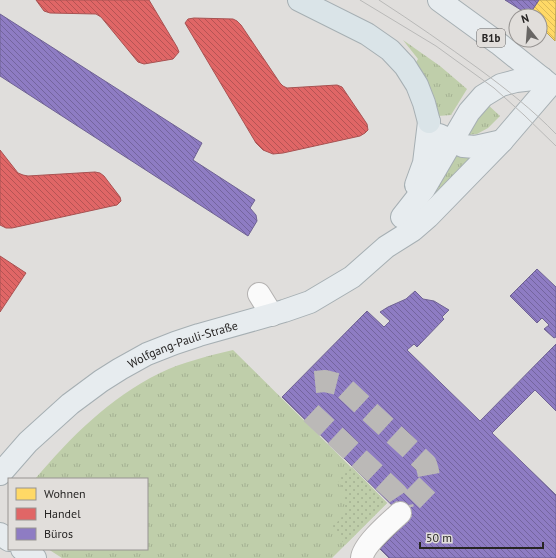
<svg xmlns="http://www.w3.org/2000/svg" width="556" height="558" font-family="'PT Sans',sans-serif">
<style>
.grass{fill:url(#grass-tufts)}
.park{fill:url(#park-dots)}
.homes{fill:url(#homes-back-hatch);stroke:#bea352}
.shops{fill:url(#shops-back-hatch);stroke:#a85252}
.offices{fill:url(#offices-back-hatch);stroke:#6f6293}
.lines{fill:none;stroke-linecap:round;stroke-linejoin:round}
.minor-tunnel{stroke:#bbb9b7;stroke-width:22;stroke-dasharray:22 11;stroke-linecap:butt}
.minor-casing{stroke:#b4b2b1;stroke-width:24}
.major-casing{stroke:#a6afb3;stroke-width:24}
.highway-casing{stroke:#a6afb3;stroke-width:24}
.minor{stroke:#fafafa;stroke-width:22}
.major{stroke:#e7ecef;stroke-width:22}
.highway{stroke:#dae4e8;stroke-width:22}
.tram{stroke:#b9b9b8;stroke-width:1}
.labels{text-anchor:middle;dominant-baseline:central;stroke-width:4;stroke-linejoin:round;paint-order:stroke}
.shield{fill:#e1dedb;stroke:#5f5c5b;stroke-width:1}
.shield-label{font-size:11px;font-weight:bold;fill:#272524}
.street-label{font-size:12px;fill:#272524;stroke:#e1dedb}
</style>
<defs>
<pattern id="grass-tufts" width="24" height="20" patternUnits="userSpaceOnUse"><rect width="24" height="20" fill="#bfceaa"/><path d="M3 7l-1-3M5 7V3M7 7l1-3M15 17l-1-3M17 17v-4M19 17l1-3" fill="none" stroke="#a4b192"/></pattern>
<pattern id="park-dots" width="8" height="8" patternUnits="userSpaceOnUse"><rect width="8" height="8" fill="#bfceaa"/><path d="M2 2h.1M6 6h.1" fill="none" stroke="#a4b192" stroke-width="1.8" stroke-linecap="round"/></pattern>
<pattern id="homes-back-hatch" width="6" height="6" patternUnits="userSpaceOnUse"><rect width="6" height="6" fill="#ffd966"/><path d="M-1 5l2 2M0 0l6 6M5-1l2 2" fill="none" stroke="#dbba58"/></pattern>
<pattern id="shops-back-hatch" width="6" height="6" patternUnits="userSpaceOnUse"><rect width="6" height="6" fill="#e06666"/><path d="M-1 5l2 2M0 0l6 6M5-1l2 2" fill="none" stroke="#b65454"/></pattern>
<pattern id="offices-back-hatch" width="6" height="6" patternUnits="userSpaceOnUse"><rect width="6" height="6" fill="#8e7cc3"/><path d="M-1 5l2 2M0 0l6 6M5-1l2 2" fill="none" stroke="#74659e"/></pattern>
</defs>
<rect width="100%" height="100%" fill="#e0dedc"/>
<path class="grass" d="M403,40L440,66L467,89L451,115L438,116L415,64L418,59Z
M486,103L500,116L488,128L477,134L467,135Z
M454,152L473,157L431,200L425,201Z
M233,350L387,503L332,558H62L48,549H147V479H35C71,437 109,398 160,373C183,362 208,356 233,350Z"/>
<path class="park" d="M352,467L387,503L345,545L331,527C336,523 340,520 343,515C347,505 344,489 338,480Z"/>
<path class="homes" d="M539,0H556L555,41L540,26V16H530L529,15Z"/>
<path class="shops" d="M36,0H149L177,47L179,52L173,59L144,64L138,62L101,17L96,14L50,13L44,11Z
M194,18L233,19L237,21L241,25L280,83L283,86L287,88L337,85L342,87L367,124L368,130L365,133L360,136L283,153L273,154L263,150L256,143L185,23L188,19Z
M0,150L18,173L23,175L28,176L95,172L100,173L104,176L120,197L121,201L117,205L112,206L12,228H6L0,225Z
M0,256L26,273L0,312Z"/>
<path class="offices" d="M505,0H539L529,15Z
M0,14L202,143L193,160L255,200L250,208L256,215L257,221L248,236L0,76Z
M537,269L556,287V337L554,338L544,329L549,325L542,318L537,323L510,296Z
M415,291L423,299L434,301L449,310L442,317L444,319L417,347L414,344L407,350L480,421L556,344V411L535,390L492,433L556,495V558H389L380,549L408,521L282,397L367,311L384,327L390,321L380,312L388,307L406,299Z"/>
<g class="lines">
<path class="minor-tunnel" d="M315,382L325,381L341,385L426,464L428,471L430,482L400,513
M311,413L397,494L401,500L403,509"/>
<g class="minor-casing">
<path id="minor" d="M259,294L272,315
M362,558C363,545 390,522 400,513"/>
</g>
<g class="major-casing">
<g id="major">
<path d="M439,0L498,43L548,83"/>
<path d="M439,135L463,146L475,147L502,141"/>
<path d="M416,185L424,163L429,122"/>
<path d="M402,217L424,189L469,112L483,96L501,85L516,81L542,78"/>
<path id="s1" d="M0,474L28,442L70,404L101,381L120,369L147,354L175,343L199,335L284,311L310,302L352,277L386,247L413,230L428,217L502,141L550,85"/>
<path d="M0,534L9,540"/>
<path d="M22,549L35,558"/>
</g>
</g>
<g class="highway-casing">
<path id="highway" d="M299,0L367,34L390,50L405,66L417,85L424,103L429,122"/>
</g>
<use href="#minor" class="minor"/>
<use href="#major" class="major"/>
<use href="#highway" class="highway"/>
<path class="tram" d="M360,0L436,46L494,88L524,115L556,146
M379,0C413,22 446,45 479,69C506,89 533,110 556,134"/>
</g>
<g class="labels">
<rect class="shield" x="477" y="29" width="28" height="18" rx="3"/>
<g class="shield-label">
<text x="491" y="38">B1b</text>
</g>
<g class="street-label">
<text stroke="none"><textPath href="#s1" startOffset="228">Wolfgang-Pauli-Straße</textPath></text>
</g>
</g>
<rect x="8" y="478" width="140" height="72" fill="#e1dedb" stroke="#979492"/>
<rect x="16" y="488" width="20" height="12" fill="#ffd966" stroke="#979492"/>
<text x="44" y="498" font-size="12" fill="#272524">Wohnen</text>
<rect x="16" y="508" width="20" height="12" fill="#e06666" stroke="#979492"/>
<text x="44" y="518" font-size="12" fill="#272524">Handel</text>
<rect x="16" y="528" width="20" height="12" fill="#8e7cc3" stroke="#979492"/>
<text x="44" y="538" font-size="12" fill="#272524">Büros</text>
<g transform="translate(528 28) rotate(343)"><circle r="19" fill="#e1dedb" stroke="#979492"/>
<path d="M0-3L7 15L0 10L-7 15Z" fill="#686664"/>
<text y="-6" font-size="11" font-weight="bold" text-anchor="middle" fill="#272524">N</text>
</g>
<path d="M420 542v6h123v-6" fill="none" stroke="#272524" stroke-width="2"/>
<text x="426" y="542" font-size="12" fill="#272524" stroke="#e1dedb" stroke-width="3" paint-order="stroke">50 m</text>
</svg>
